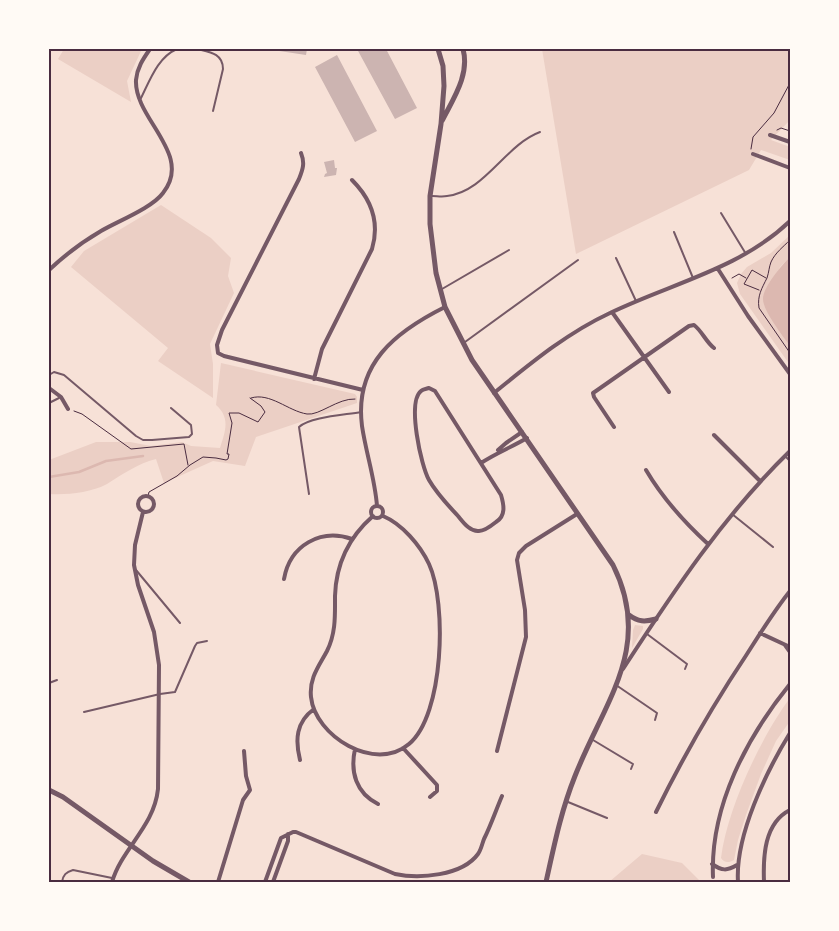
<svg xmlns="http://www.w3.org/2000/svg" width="839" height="931" font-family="'Fira Sans',sans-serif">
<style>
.green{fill:#ebcfc5}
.water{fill:#dcb8b0}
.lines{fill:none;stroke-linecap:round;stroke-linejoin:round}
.stream{stroke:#dcb8b0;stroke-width:2.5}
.building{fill:#ccb4b1}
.path{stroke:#4a2c40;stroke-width:1}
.service{stroke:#755966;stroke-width:2}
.minor{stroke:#755966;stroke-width:4}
.tertiary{stroke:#755966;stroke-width:5}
.neatline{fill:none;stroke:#4a2c40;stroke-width:2}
</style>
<rect width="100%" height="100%" fill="#f7e1d7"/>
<path class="green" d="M64,49H142L127,81L131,102L58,59Z
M542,49H790V120L771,140L790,147V160L761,150L749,170L576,254Z
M161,205L211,238L231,258L228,276L234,293L210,344L213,364V398L158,361L168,348L71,267L84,251Z
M790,235V257L780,267L766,309L790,346V365L740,294L737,283L741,274L747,267L771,253Z
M221,363L355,394L357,397V403L256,437L245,466L213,461L164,483L156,459C137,464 123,474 107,484C90,493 67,495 49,494V460L96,442H130L151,446L182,442L191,446L220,448C225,432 231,418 216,405Z
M635,625L643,626V629L632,648L633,630Z
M790,698V721L776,741L761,774L746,815L738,840L734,860C729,863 724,863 721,858C727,809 761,737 790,698Z
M642,854L682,863L701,882H609Z"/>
<path class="water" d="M790,257V346C783,336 763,311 763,299C763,287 782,265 790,257Z"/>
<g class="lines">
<path class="stream" d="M49,477L79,472L106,461L143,456"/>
</g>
<path class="building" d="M266,49H307L306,55Z
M357,49H386L417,108L395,119Z
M337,55L377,131L355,142L315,67Z
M334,160L335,168H337L336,175L324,177L325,174L327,173L324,162Z"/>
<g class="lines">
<path class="path" d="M777,130L781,128L790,131
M751,149L753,137L774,113L790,83
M790,240C783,247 775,253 771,262C769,267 769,272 767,278C762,288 757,296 759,308L790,353
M732,278L739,274L746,278
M759,290L744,284L752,270L766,278
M251,398C270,392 288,411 307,414C319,416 338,398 355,399
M74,411L82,414L131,449L184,444L188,465
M148,496L149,492L177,476L190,465L203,457L216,458L226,460L228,459L229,454H227L232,423L229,413H239L258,422L265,412L261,406L250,398"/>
<path class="service" d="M197,49C209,52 223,53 223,69L213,111
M141,98C150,80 158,57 177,49
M432,196C437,196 442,197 447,196C485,192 505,145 540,132
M721,213L746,254
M674,232L693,278
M616,258L636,301
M442,289L509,250
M465,342L578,260
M49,375L54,372L64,375L136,436L143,440H152L189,437L192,434L191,425L171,408
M49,403L59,398
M785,456L790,461
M309,494L299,427C310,417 345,415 361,412
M732,514L773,547
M136,570L180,623
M647,634L687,664L685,669
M49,683L57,680
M616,685L657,713L655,720
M84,712L160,694L175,692L195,646L197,643L207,641
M593,740L633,764L631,769
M568,802L607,818
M62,882C63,875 66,872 73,870L112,878"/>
<path class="minor" d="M770,135L790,142
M301,153C305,163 303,169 299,179L222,330L217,345L218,353L224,356L363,390
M753,154L790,168
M718,269L748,316L790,374
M49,270C65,255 82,242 101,231C118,221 152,208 163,193C194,154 134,119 136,80C137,68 143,59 150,49
M612,312L669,392
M314,379L322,349L372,249C380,222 371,199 352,180
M49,388L61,397L68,409
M429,388L435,391L501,495C504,505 506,516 496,522C491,526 484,531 479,531C470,532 463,522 458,516C447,504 437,494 429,480C421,466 407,402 421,391C423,389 426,389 429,388Z
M494,393C531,363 567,333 610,313C672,283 740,269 790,221
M614,427L594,397L593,393L596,391L689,326L694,325C702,331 706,342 714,348
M714,435L760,481
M498,450L506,443L522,432
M481,463C496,453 512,447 527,438
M646,470C663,499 683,521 708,544
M138 504a8 8 0 1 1 16 0a8 8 0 1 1-16 0Z
M371 512a6 6 0 1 1 12 0a6 6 0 1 1-12 0Z
M377,506C375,479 366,453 362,426C354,364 395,332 445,307
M373,516C349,537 336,564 335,596C335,615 336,633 327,651C319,666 309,678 311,697C315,736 375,773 409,744C444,715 447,603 429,564C420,545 402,524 383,516
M284,579C290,545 321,528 352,539
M760,633L790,647
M785,645L790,652
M623,669C673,592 724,515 790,451
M403,748L437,785V791L430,797
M355,749C350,772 356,793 378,804
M497,751L526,637L525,610L517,560L519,553L526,546L577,514
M300,760C295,740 296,722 314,709
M656,812C683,757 713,705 747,654C761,632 774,611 790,591
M712,864C722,871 727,871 737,865
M713,877C710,806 747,737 790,684
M112,882C122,848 154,827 158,789L159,665L154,632L138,585L134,565L135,545L143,512
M218,882L243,800L250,790L246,776L244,751
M265,882L281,838L293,832H296L395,874C419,879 462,876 478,854C481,850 482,844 484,839C491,825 496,810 502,796
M273,882L288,841V834
M738,882C735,836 766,772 790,733
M764,882C763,857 764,823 790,810"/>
<path class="tertiary" d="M438,49L443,66L444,86L441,124L430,196V224L436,273L445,307L472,360L613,565C654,647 604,702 575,776C561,811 554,846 546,882
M442,121C453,99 470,75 463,49
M629,615C638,622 645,622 656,619
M49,790L63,797L153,861L189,882"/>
</g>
<rect width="839" height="931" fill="none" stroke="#fffaf5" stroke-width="100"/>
<rect x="50" y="50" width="739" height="831" class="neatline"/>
</svg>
